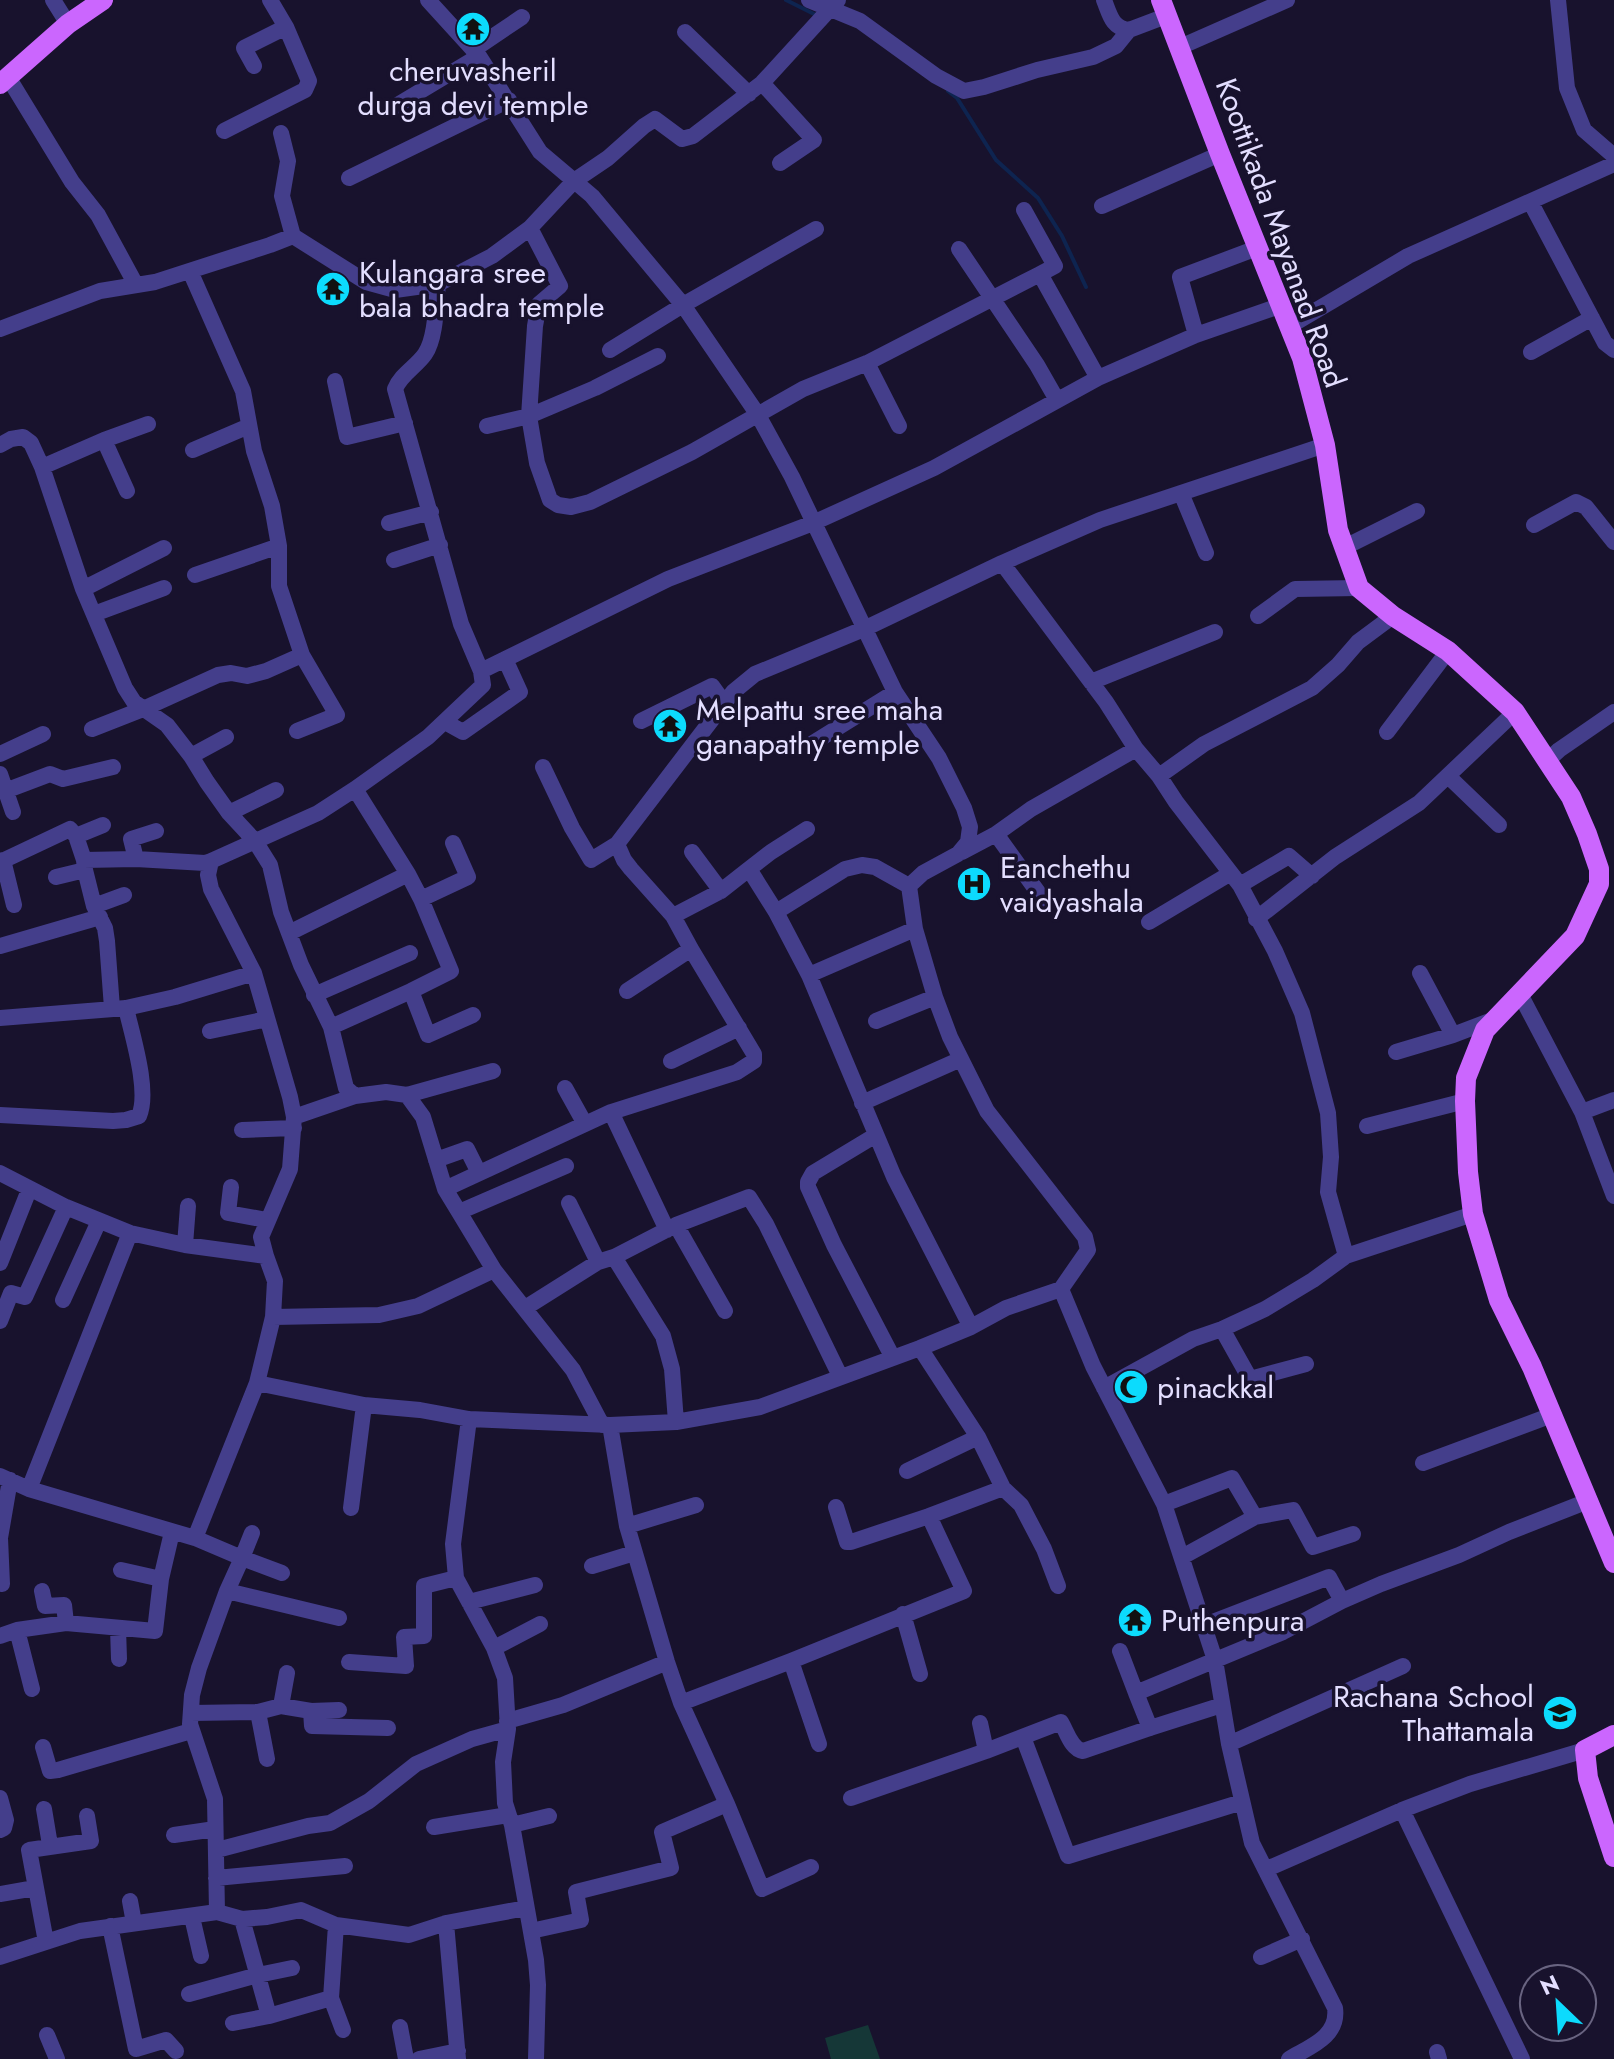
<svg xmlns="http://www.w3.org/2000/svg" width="1614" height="2059" font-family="Jost,sans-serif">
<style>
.green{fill:#153737}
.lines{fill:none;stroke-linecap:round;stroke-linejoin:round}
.stream{stroke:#0e2450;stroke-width:4}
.minor{stroke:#443e8b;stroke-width:16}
.major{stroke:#cb66fe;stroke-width:20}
.labels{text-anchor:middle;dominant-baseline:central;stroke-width:7;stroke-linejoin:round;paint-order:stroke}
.poi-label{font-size:30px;fill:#e3deff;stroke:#18122d;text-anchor:start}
.street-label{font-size:30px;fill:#e3deff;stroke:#18122d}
</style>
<rect width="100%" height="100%" fill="#18122d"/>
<path class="green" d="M868,2025L880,2059H831L825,2038Z"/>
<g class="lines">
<path class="stream" d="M786,0L816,15
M948,91L957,98L996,160L1038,198L1062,236L1086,287"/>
<path class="minor" d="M53,0L68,24
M428,0L479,56L540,152L592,196L683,305L758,415L792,477L895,692L939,758L964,808L970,827L968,842L958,854L923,873L909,886L915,929L935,997L950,1037L987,1111L1085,1237L1088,1250L1061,1289L1093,1366L1164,1504L1215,1660L1229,1744L1252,1843L1335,2008C1339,2037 1309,2047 1289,2059
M809,0L860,21L936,76L964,91L984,87L1037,70L1093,57L1116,46L1129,30L1166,16
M1104,0C1110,15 1112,28 1129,30
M1558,0L1567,88L1584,130L1614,156
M685,32L749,94
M1180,47L1287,0
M473,50L522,17
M254,66L244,48L286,27
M8,77L72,182L98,215L136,285
M762,83L814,140L780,163
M394,107L479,56
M224,131L305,90L309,81L286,27L270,0
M281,133L288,161L282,196L293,236
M349,178L509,100
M1531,203L1605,343L1614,350
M1102,206L1220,154
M1024,210L1055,266L1040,274L1098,378
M530,228L560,286L539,304L535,326L529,416L537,463L550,500L558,505L571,507L590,502L692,452L803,389L867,363L1040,274
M959,249L1037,365L1057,400
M1288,327L1408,256L1614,164
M0,329L100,291L155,282L270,245L293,236L366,282L395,290L438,284L492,256L530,228L574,181L608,158L644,126L655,119L682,139L693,136L762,83L838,0
M1196,335L1180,277L1257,248
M610,350L683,305L816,229
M1531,352L1592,318
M867,363L899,426
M335,381L347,437L405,423
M487,426L529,416L595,388L658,356
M104,440L127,491
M0,445L11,439L23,437L31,443L42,467L83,589L125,688L134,702L167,725L191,756L207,782L229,813L255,841L270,865L281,912L301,965L331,1027L346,1088L355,1096L386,1092L407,1095L423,1117L445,1189L459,1212L494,1270L573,1370L602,1425
M193,450L249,426
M42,467L104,440L148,424
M1181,493L1206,553
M389,523L431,512
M1534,525L1576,502L1586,507L1614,542
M1345,547L1417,511
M394,560L440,545
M1002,563L1106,702L1136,749L1159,776L1176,802L1240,885L1275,951L1302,1013L1328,1113L1331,1157L1328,1192L1346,1256
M195,575L279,546
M83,589L164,548
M94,614L164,588
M1258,616L1295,589L1359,588
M481,671L668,579L813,523L934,468L1098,378L1196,335L1282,305
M1091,682L1215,632
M641,721L712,686L725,704
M445,722L463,732L520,692L505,659
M92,729L143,709L218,675L231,673L247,676L266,671L302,655L279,586V546L272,506L254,451L243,391L190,271
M297,731L337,715L302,655
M1387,732L1448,651
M813,743L895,692
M0,754L43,734
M191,756L226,737
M1546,762L1559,750L1614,712
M543,767L572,828L591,860L617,844
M0,774L13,812
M1159,776L1204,744L1312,688L1338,665L1358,642L1393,616
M1448,776L1499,825
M5,791L50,774L63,779L113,767
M229,813L276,790
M807,829L771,852L749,869L776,912L809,975L894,1177L971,1327
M996,834L1045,902
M76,836L103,825
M692,852L721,891
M962,852L996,834L1031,809L1136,749
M136,859L131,839L156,831
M3,860L14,905
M211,861L208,875L211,889L254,973L290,1097L294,1117L290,1169L261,1237L266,1256
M0,862L70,829L76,836L84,860
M85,870L94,906L105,928L107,941L112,1008
M56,877L85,870L84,860L136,859L205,863L211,861L318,813L355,789L428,737L483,685L481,671L461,624L395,389C401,374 416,367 425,354C436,338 436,304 438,284
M1240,885L1289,856L1312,876
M421,899L468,877L453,843
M94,906L124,895
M776,912L845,869L862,865L875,867L909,886
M673,916L721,891L749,869
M1256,919L1335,857L1419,803L1515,712
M1149,922L1231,873
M289,933L408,874
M0,946L100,917
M1420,973L1453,1035
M809,975L915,929
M411,991L428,1035L473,1015
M627,991L691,949
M1520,994L1582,1112L1614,1196
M314,995L410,953
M0,1018L126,1008L175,997L254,973
M876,1021L935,997
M331,1027L411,991L451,971L421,899L408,874L355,789
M210,1031L267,1019
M1396,1052L1453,1035L1495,1019
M671,1061L739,1028
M565,1088L585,1124
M407,1095L493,1071
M862,1103L961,1059
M611,1112L667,1230
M1582,1112L1614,1100
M0,1115L113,1121L126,1120L139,1116C150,1091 132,1035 126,1008
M294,1117L355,1096
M1367,1126L1465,1101
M242,1130L294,1128
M876,1135L813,1173L808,1182V1187L834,1245L893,1358
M436,1160L467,1149L479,1173
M0,1173L66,1207L130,1233L185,1245L266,1256L275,1281L273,1317L257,1383L364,1405L420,1410L469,1419L610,1425L676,1422L760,1407L920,1348L971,1327L1006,1308L1061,1289
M231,1187L228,1213L267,1220
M445,1189L611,1112L737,1072L754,1061V1054L691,949L673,916L631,869L624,860L617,844L733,692L755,674L866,628L1002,563L1100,520L1325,445
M569,1203L598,1262
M459,1212L566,1166
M676,1225L725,1311
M185,1245L188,1206
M614,1257L663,1336L672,1369L676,1422
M0,1263L29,1190
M63,1300L99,1221
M525,1308L598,1262L614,1257L676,1225L749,1197L766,1224L840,1376
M273,1317L379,1315L418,1306L494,1270
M0,1321L11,1293L25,1297L66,1207
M1222,1329L1250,1379L1306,1364
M920,1348L978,1437L1003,1488L1021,1505L1044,1549L1058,1586
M1104,1388L1193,1339L1222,1329L1265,1309L1313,1280L1346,1256L1473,1214
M469,1419L453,1544L456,1578L494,1648L505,1678L508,1729L503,1762L505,1803L512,1825L536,1960L538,1985L536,2059
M610,1425L627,1526L667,1662L681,1703L727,1804L762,1889L811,1867
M1423,1463L1552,1415
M907,1471L978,1437
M0,1476L29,1489L195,1538L257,1383
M29,1489L130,1233
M1164,1504L1232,1478L1255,1517L1293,1510L1313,1547L1353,1534
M836,1507L847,1542H851L929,1516
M351,1508L364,1405
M627,1526L696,1505
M252,1533L242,1558L282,1573
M1182,1557L1255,1517
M592,1566L634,1553
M121,1570L161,1579
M2,1584L0,1538L10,1480
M42,1591L45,1606L64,1605L66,1623
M227,1591L339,1618
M469,1602L535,1585
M903,1614L920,1674
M1205,1625L1329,1577L1342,1601
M118,1628L119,1659
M17,1630L32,1689
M0,1636L17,1630L66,1623L155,1631L161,1579L172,1532
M494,1648L540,1624
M1120,1651L1136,1693L1283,1632L1342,1601L1381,1584L1459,1555L1509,1532L1588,1501
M791,1661L819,1744
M349,1662L406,1666L404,1637L424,1636V1586L456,1578
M1136,1693L1150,1728
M681,1703L791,1661L964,1591L929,1516L1003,1488
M281,1706L287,1673
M311,1711L312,1726L388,1728
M258,1712L267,1759
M191,1713L258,1712L281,1706L311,1711L339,1710
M507,1721L563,1705L667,1662
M980,1723L986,1751
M1023,1737L1068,1856L1242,1802
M1229,1744L1403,1666
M43,1747L50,1771L58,1770L191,1731
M0,1798L6,1820L4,1828L0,1830
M851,1798L986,1751L1061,1722C1067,1732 1071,1749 1083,1751L1150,1728L1222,1705
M44,1809L50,1845
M1402,1810L1522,2059
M512,1825L549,1816
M434,1827L508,1815
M174,1835L215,1829
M217,1850L308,1826L330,1823L369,1801L416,1764L472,1739L508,1729
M1267,1869L1402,1810L1470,1784L1585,1750
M216,1878L345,1866
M0,1894L35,1888
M130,1901L134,1923
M217,1912L242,1919L267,1917L301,1910L336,1925L409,1935L446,1923L526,1908
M192,1917L201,1956
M242,1919L269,2016L331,1998L336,1925
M446,1923L458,2059
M110,1926L136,2049L166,2040L176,2051
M531,1931L581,1920L576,1892L671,1868L662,1832L727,1804
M46,1942L29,1850L91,1841L87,1816
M0,1957L80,1931L217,1912L215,1799L190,1724L192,1695L199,1668L227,1591L242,1558L195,1538
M1261,1957L1302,1939
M189,1994L258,1975L292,1968
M331,1998L343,2030
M233,2023L269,2016
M400,2027L406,2059
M47,2035L57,2059
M1437,2052L1439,2059
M419,2059L458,2051"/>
<path class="major" d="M1161,0L1220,154L1302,358L1325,445L1338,530L1359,588L1393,616L1448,651L1515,712L1571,797L1587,834L1599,869V884L1575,936L1485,1030L1466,1078L1465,1101L1468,1172L1473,1214L1499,1300L1532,1367L1614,1563
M0,84L68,24L103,0
M1614,1735L1585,1750L1588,1778L1614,1857"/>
</g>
<defs>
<g id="temple-disc" transform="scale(1.8)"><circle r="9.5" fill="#0cdbfd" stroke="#18122d"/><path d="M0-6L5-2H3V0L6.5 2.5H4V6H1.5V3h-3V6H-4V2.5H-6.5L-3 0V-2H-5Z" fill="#111"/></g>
<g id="hospital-disc" transform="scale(1.8)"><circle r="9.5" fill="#0cdbfd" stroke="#18122d"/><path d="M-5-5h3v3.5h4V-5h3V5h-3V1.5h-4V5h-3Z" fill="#111"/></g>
<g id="mosque-disc" transform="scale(1.8)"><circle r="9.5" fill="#0cdbfd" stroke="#18122d"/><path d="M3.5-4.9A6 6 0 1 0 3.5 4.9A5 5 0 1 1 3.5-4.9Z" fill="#111"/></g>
<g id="school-disc" transform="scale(1.8)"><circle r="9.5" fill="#0cdbfd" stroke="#18122d"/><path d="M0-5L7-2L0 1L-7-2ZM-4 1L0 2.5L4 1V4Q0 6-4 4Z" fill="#111"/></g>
</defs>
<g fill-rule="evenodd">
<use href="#temple-disc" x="473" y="29"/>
<use href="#temple-disc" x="333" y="289"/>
<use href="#temple-disc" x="670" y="726"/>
<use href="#hospital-disc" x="974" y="884"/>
<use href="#mosque-disc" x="1131" y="1387"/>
<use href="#temple-disc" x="1135" y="1620"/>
<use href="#school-disc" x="1560" y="1713"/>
</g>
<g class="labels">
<g class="poi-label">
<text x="473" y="70" text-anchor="middle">cheruvasheril<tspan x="473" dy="34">durga devi temple</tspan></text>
<text x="359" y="272">Kulangara sree<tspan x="359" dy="34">bala bhadra temple</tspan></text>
<text x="696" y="709">Melpattu sree maha<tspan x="696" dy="34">ganapathy temple</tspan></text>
<text x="1000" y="867">Eanchethu<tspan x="1000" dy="34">vaidyashala</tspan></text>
<text x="1157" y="1387">pinackkal</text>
<text x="1161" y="1620">Puthenpura</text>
<text x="1534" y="1696" text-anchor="end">Rachana School<tspan x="1534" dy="34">Thattamala</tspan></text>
</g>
<g class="street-label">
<text transform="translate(1281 233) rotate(70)">Koottikada Mayanad Road</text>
</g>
</g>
<g transform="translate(1558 2003) rotate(335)"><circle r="38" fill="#18122d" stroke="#696481" stroke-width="2"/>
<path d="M0-6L14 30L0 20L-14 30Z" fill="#0cdbfd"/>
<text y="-12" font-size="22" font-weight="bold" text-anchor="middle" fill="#e3deff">N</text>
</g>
</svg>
